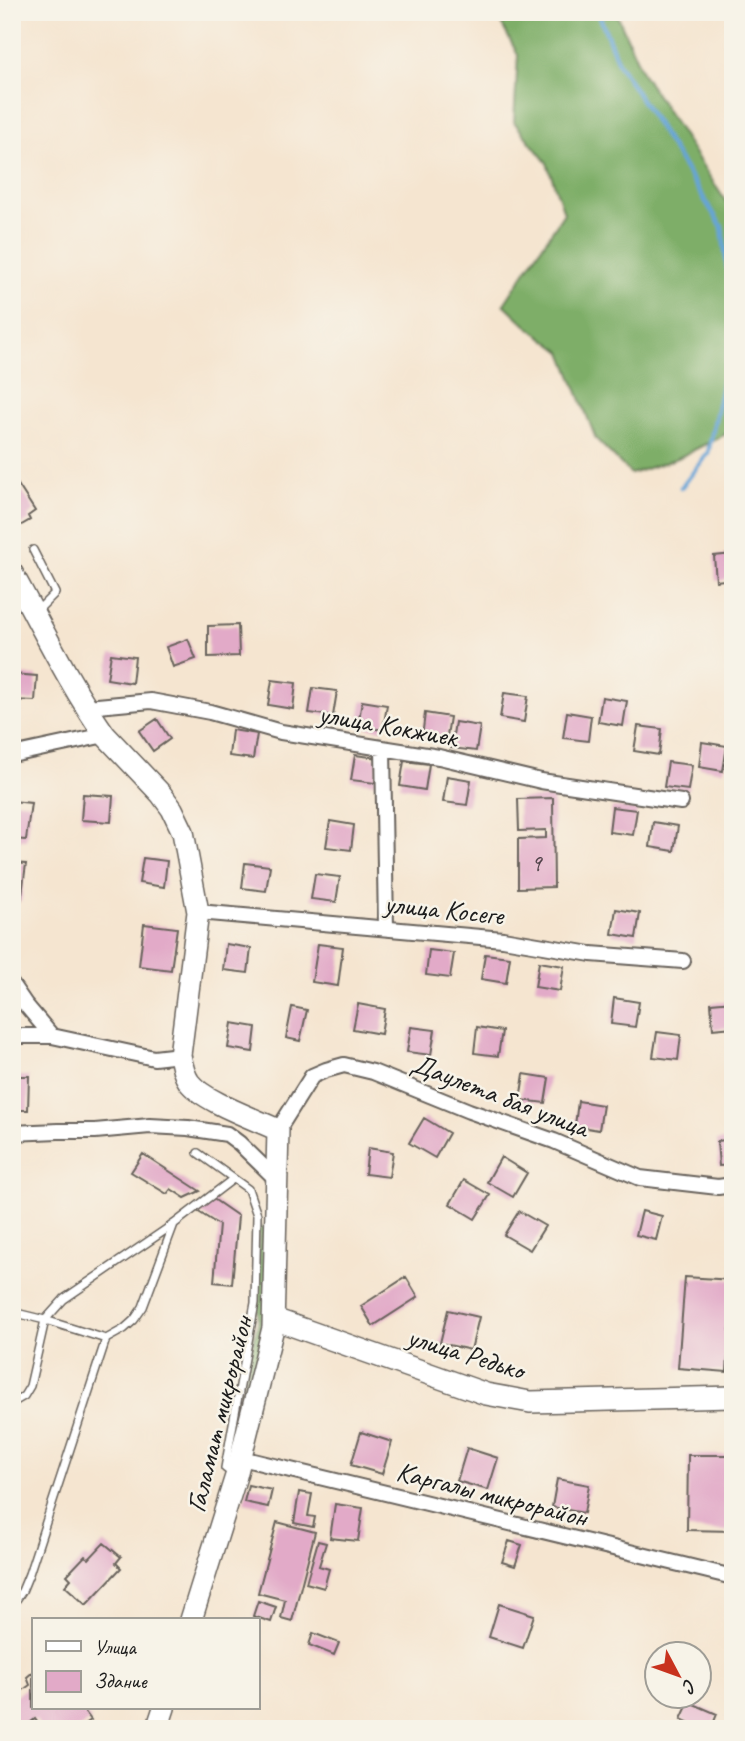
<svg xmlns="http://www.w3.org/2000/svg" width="745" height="1741" font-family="Caveat,sans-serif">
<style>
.forest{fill:#7eae68;stroke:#4d6542;stroke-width:2}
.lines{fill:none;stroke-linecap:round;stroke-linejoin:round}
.stream{stroke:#65a4d7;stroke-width:4.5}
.building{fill:#e2aac8}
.lane-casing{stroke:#68625b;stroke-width:10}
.street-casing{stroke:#68625b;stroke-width:18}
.secondary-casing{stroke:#68625b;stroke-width:24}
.lane{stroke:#fff;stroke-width:7}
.street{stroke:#fff;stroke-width:14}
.secondary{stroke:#fff;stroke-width:21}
.labels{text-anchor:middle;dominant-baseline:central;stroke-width:5;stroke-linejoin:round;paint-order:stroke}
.number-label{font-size:24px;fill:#4e4047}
.street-label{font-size:28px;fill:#1c1c1c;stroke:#f7f3e8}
</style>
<rect width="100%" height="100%" fill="#f7f3e8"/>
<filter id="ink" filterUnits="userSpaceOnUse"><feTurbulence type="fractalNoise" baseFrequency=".0143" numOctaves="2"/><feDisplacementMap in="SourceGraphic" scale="14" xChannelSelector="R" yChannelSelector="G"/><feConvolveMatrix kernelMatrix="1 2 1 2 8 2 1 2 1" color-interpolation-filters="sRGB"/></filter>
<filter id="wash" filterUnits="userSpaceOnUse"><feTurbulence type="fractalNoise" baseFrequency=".00686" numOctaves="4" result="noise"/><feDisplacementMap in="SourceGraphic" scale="28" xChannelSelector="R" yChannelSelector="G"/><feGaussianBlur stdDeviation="1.57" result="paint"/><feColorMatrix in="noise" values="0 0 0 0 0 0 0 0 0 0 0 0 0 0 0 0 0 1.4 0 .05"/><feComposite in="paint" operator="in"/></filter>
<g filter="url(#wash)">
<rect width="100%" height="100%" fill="#f5e5d0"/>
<path class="forest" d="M495,12H616L643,74L732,211L733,408L728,433L678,458L631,474L596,439L562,352L526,325L504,304L564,213L547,163L514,122L518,55Z
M259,1227L268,1229L269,1325L240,1452L229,1445L258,1322Z"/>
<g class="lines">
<path class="stream" d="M598,12L618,63L722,227L733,313
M681,488L708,453L733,334"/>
</g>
<g id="blocks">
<path class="building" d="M17,483L35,511L28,516L30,520L18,527L12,519V486Z
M733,554V579L716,581L714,556Z
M238,625L239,656L208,657V626Z
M188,639L196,659L173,667L166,647Z
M111,654L135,657L132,683L107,679Z
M12,674L37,676L35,701L12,700Z
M272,680L296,683L293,709L268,705Z
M313,688L337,691L333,716L309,713Z
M504,693L528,696L524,722L500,718Z
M602,697L627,701L623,726L598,722Z
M362,701L387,705L383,730L358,726Z
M567,712L591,716L588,741L563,738Z
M425,713L450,717L446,742L422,738Z
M157,719L170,739L153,751L139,731Z
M455,722L480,726L476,751L451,748Z
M638,726L662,729L659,755L634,751Z
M232,730L257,734L253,759L229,756Z
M702,742L727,746L723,771L699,767Z
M355,755L379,758L375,783L351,780Z
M404,761L429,764L425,790L400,786Z
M668,762L692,765L688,790L664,787Z
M447,776L471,780L467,805L443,802Z
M83,794L113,796L111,822L81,820Z
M553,798L554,887L518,888V839L546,838V830L519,831L518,799Z
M12,801L31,803L26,840L12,839Z
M612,807L637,810L633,835L609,832Z
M330,821L354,825L351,850L326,847Z
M653,822L678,826L674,851L650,847Z
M143,858L167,861L164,887L139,883Z
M12,863L26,864L21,902L12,901Z
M245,863L270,866L266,891L242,888Z
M315,874L340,877L336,902L311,899Z
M616,909L640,913L636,938L612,934Z
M144,924L177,928L171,970L139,966Z
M226,944L251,948L248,973L223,970Z
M318,944L343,947L338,986L312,982Z
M429,950L454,953L450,978L426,975Z
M485,954L510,957L506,983L481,979Z
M539,962L564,966L560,991L535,987Z
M614,998L639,1002L635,1027L611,1024Z
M733,1001V1027L713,1029L711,1003Z
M358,1004L385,1009L381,1034L353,1029Z
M292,1007L307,1010L300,1041L286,1038Z
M232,1023L256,1027L253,1052L228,1048Z
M411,1027L435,1030L431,1055L407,1052Z
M477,1027L502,1031L498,1056L474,1053Z
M657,1032L681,1035L678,1060L653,1057Z
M524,1074L549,1078L545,1103L520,1100Z
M12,1076H29L28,1110H12Z
M578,1101L603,1105L599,1130L575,1126Z
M424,1118L449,1133L435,1158L409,1143Z
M733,1139V1165L719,1166L717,1141Z
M368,1148L393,1152L389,1177L365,1174Z
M143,1154L200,1191L185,1198L171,1189L167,1194L131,1172Z
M501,1157L527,1173L513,1197L487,1182Z
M464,1180L490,1195L475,1219L450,1204Z
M212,1198L238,1216L232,1284L214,1282L219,1225L197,1211Z
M519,1211L545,1226L530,1250L504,1235Z
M642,1211L662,1216L656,1240L636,1235Z
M406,1277L418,1297L373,1326L361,1306Z
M685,1277L733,1280L727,1372L678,1368Z
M448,1310L479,1317L471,1350L440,1343Z
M361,1432L392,1442L382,1474L351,1465Z
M467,1448L498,1458L488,1490L457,1481Z
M688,1455H733V1531L687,1530Z
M557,1479L589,1485L584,1513L552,1507Z
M248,1485L272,1490L268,1507L244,1502Z
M299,1492L312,1494L308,1516L315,1517L313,1527L294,1523Z
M335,1504L363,1508L358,1541L330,1538Z
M277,1522L315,1532L292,1621L281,1618L285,1600L258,1593Z
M318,1541L326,1543L319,1566L329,1569L324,1588L306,1583Z
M509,1541L522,1545L515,1566L502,1562Z
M104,1543L121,1557L116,1563L121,1568L86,1605L65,1586L71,1579L67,1575L85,1556L89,1559Z
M258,1601L276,1607L271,1622L253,1616Z
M499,1604L534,1615L523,1648L489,1637Z
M313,1633L339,1643L334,1655L309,1645Z
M33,1672V1708H82L91,1720L78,1729H42L35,1719L22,1729H12V1698L30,1685L27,1677Z
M689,1702L717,1714L711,1729H702L681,1719Z"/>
</g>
</g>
<g filter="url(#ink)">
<use href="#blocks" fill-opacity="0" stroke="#68625b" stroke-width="2"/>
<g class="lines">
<g class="lane-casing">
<path id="lane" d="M33,550L55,593L35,613
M198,1153L248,1189L257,1215L255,1303L225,1468L233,1474
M12,1312L45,1320L106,1339
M12,1403L24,1396L30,1386L45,1320L64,1299L174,1224L233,1179
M12,1606L22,1591L29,1574L106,1339L124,1329L134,1320L143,1307L174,1224"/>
</g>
<g class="street-casing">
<path id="street" d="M87,707L151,701L210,712L281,732L439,757L541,781L681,802
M383,748L386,928
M12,755L105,735
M198,912L503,939L591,954L683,961
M12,985L25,1004L52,1036L154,1058L180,1055
M12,1036H52
M278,1130L312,1076L326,1070L344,1065L373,1072L469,1111L554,1141L640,1178L718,1187L733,1185
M12,1133L58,1131H95L150,1126L188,1128L227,1134L239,1143L276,1179
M241,1458L733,1577"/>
</g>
<g class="secondary-casing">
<path id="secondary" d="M12,573C42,627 69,684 105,735L161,794L172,809L183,832L198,912L180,1055C182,1065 183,1073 189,1082C203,1101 255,1119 278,1130L273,1328L236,1476L191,1620
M274,1319L486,1394L530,1402L733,1397
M157,1729L164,1708"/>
</g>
<use href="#lane" class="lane"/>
<use href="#street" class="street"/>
<use href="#secondary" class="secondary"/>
</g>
</g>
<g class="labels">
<g class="number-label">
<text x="536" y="863">9</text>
</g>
<g class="street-label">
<text transform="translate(388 725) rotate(10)">улица Кокжиек</text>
<text transform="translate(444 909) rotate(6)">улица Косеге</text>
<text transform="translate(500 1095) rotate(21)">Даулета бая улица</text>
<text transform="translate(466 1353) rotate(17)">улица Редько</text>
<text transform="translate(219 1414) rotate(-76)">Галамат микрорайон</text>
<text transform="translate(492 1494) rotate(14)">Каргалы микрорайон</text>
</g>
</g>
<rect width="745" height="1741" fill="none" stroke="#f7f3e8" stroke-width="42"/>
<rect x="32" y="1618" width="228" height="91" fill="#f7f3e8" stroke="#9f9d96" stroke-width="2"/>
<rect x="46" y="1641" width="35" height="10" fill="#ffffff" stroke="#9f9d96" stroke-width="2"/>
<text x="94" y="1654" font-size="21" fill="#1c1c1c">Улица</text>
<rect x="46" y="1671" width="35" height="21" fill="#e2aac8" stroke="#9f9d96" stroke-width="2"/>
<text x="94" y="1688" font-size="21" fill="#1c1c1c">Здание</text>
<g transform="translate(678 1675) rotate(131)"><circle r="33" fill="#f7f3e8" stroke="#9f9d96" stroke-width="2"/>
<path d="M0-5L12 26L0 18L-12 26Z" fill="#c8321e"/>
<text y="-10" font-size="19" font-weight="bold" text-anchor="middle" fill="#1c1c1c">С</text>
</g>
</svg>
